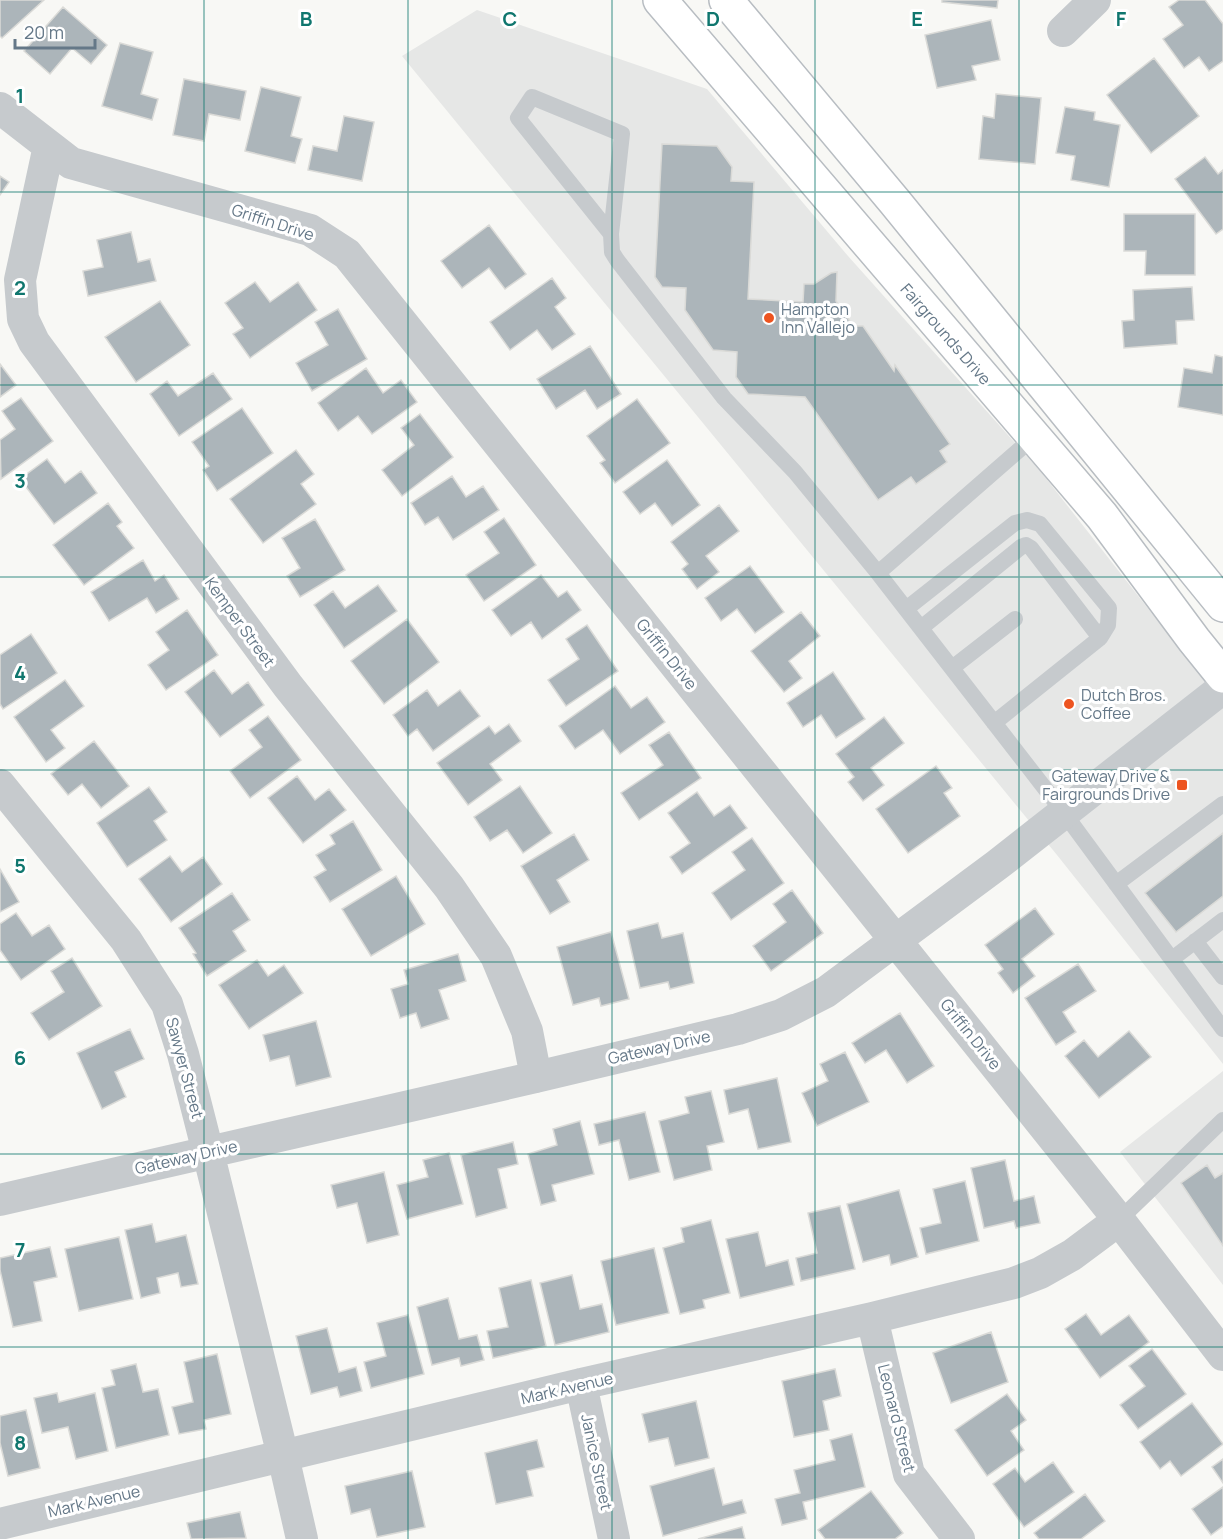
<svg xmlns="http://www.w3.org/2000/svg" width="1223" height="1539" font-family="Manrope,sans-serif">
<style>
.built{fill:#e6e7e6}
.building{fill:#acb5ba;stroke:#dadad7;stroke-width:1.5}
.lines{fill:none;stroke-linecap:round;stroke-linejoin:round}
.secondary-casing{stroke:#b8bdc2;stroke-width:36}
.lane{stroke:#c6cacd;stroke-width:16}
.street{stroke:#c6cacd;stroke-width:32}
.secondary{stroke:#fff;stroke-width:33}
.grid{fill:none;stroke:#0f766e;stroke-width:1.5;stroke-opacity:0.55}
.poi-dot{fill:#ed5420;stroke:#fff;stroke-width:2}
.labels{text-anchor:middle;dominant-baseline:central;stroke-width:6;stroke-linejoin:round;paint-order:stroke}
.street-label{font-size:16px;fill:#657888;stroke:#fff}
.poi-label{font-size:16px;fill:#657888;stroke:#fff;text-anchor:start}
.grid-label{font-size:20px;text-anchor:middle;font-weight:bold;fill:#0f766e;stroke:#fff;stroke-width:6;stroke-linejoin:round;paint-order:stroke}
</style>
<rect width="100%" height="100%" fill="#f8f8f5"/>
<path class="built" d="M477,10L707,89L848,256L1041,472L1223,704V1064L1057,855L402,56Z
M1223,1071V1285L1120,1152Z"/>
<path class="building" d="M0,0H44L2,38L0,36Z
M942,0H998L997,8L942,2Z
M1179,0H1205L1223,24V61L1209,71L1199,57L1184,68L1163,39L1183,25L1169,7Z
M63,7L107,45L91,64L72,48L50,74L24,51Z
M991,20L1000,60L972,66L976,80L937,88L925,35Z
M120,43L153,52L141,94L158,99L152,120L102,106Z
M1154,58L1199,116L1151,153L1107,95Z
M184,79L246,91L240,120L209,114L204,141L173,135Z
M261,87L301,97L291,136L302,139L295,163L245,151Z
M996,94L1041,98L1035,164L979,159L983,116L994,118Z
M1065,107L1095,112L1094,120L1120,125L1109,187L1071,180L1075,156L1056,153Z
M344,116L374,122L362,181L308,170L313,146L337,151Z
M662,144L717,146L732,167L731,181L754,182L748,299L803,302L804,284H814L831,273L837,272L836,301L853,326H863L894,371L895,365L950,444L940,451L947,462L916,484L911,477L878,500L805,397L748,394L736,377L737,352L713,350L685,310L686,288L662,287L655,277Z
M1205,157L1218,174L1223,170V229L1216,234L1175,179Z
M0,176L9,182L0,195Z
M1124,214H1195V275H1145L1146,251H1124Z
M489,225L526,274L505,289L489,268L462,288L441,261Z
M131,232L138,262L150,259L156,281L88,296L83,271L103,267L97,240Z
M552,278L566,298L555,307L575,334L552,350L537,330L510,350L490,322Z
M255,282L270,302L298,282L317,310L250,358L233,334L243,328L225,303Z
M1192,287L1194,320L1176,321L1177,344L1124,348L1122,321L1134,320L1133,290Z
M160,301L190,345L136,382L105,337Z
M338,309L367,359L312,391L296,363L328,345L315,322Z
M590,346L621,394L597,409L585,390L556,409L537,379Z
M1215,355L1223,357V415L1178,407L1184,368L1212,373Z
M0,364L16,385L0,397Z
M366,368L383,393L401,380L417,402L372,434L358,416L338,431L318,403Z
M213,373L232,399L179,436L150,394L167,381L178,396Z
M21,398L53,441L1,479L0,440L15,429L2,411Z
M637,399L670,443L615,483L600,463L605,460L587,436Z
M242,408L273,453L217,491L203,470L209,466L192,442Z
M420,414L453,457L402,496L382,470L414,445L401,428Z
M296,450L314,474L301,484L316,504L263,543L230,499Z
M47,459L65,483L81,471L97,493L54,524L20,479Z
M667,460L700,505L672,526L655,503L640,514L623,492Z
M452,476L466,497L483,486L499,510L453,540L438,517L425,525L411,503Z
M108,503L122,522L117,526L134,548L84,585L53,545Z
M719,505L739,531L706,556L719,572L697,589L682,569L688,564L671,542Z
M504,518L536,565L484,601L466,575L499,553L484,532Z
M315,519L345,570L300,597L287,576L300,568L282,538Z
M143,560L155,581L164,575L179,599L156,613L147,598L109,621L91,592Z
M750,566L784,612L755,633L737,609L721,621L705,598Z
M541,575L558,597L567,591L581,610L542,639L531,622L511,636L492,610Z
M378,585L397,611L344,648L314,605L333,591L345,608Z
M187,610L218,655L166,690L148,665L169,650L156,632Z
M801,612L820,636L789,661L802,678L784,692L751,651Z
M407,619L439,662L384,704L351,661Z
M587,625L618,671L566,706L548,680L579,659L566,639Z
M31,634L57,673L3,709L0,704V655Z
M214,670L232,694L248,682L264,705L220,737L185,692Z
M833,672L865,719L836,738L821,715L803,727L787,703Z
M65,680L84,706L51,730L65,748L46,762L14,717Z
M615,686L631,708L647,697L665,722L620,754L603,730L575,749L559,726Z
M427,690L438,706L460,690L480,716L433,751L417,729L408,736L393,715Z
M268,716L301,760L250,798L230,771L262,747L249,730Z
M884,717L904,743L871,768L884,785L863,801L848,782L854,777L836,754Z
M509,724L521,741L490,764L502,780L468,805L437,763L489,726L495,734Z
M669,732L701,778L639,820L621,793L663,765L649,745Z
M94,741L129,786L101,808L82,784L68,795L51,774Z
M936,766L952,788L944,793L960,816L908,853L876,809Z
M297,776L315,800L329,789L346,810L303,843L268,798Z
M520,786L552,833L523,853L507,830L490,841L474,817Z
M149,787L167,812L154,821L167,840L127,867L97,823Z
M697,792L714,816L730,805L747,828L682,874L670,857L690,843L668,813Z
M353,821L382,870L330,902L314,877L326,870L316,855L335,844L330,835Z
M1223,833V896L1176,932L1145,893Z
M574,834L589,860L557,880L570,902L550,914L521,866Z
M752,838L784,883L731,920L712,893L745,870L732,852Z
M170,856L182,872L203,857L222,884L171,922L139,879Z
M0,869L19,902L0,912Z
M396,876L425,924L371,956L342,909Z
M792,890L823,933L771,971L753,946L786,922L773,904Z
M232,893L250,920L233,931L246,951L207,976L193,954L196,953L179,928Z
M1035,908L1054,934L1022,959L1035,976L1013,993L998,973L1003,969L985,945Z
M16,913L32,936L49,925L65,949L21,980L0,950V924Z
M658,923L662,938L683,933L694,983L670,989L668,982L640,988L627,931Z
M611,932L629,999L601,1006L599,998L573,1005L557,947Z
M458,954L466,981L439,990L449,1019L421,1028L416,1013L400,1018L391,989L408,984L404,970Z
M72,958L102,1006L49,1040L31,1013L64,992L51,971Z
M257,960L268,976L284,965L303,993L249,1029L219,985Z
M1078,964L1096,991L1063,1012L1076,1032L1056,1045L1025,998Z
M900,1013L934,1066L907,1083L886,1050L865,1063L852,1043Z
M316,1021L331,1077L296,1086L289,1056L270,1061L263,1035Z
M130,1029L144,1059L115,1072L126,1097L102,1109L77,1053Z
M1129,1031L1151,1057L1099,1098L1065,1056L1084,1040L1098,1057Z
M845,1052L869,1102L817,1126L802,1093L828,1081L820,1064Z
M777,1078L791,1142L758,1149L748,1109L729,1114L724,1090Z
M711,1091L724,1142L707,1146L712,1170L674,1180L659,1121L689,1113L685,1097Z
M645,1112L660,1172L629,1180L619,1140L599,1145L594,1124Z
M580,1121L594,1174L552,1185L556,1201L541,1205L528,1154L557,1145L553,1129Z
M513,1142L518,1164L498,1169L507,1208L476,1217L461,1155Z
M449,1153L463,1204L407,1219L397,1185L428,1177L423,1160Z
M1005,1160L1014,1201L1034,1196L1040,1223L1016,1228L1014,1221L984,1228L971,1168Z
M1207,1165L1215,1178L1223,1173V1246L1181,1183Z
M384,1172L399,1235L367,1243L357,1203L337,1208L331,1185Z
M965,1181L979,1241L926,1254L920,1228L941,1223L933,1189Z
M899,1190L918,1257L891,1265L889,1255L863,1262L847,1204Z
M840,1206L855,1269L801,1281L796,1258L817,1253L808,1213Z
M711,1220L730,1293L703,1300L705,1308L680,1314L663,1248L684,1242L681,1228Z
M152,1224L156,1242L186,1235L198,1284L181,1287L178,1273L157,1278L160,1293L141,1298L125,1230Z
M758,1232L766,1266L788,1260L794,1285L740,1298L726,1239Z
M119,1237L133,1299L79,1311L65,1249Z
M50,1247L57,1277L34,1282L42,1321L13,1327L0,1270V1258Z
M654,1248L669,1313L616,1325L601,1261Z
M572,1275L580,1309L602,1304L609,1332L555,1345L540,1283Z
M531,1280L546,1346L493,1358L487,1331L508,1327L499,1288Z
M448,1298L459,1339L477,1335L484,1360L461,1366L459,1358L432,1365L417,1307Z
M1086,1314L1101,1335L1129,1315L1149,1342L1100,1378L1065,1329Z
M408,1315L424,1374L371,1388L364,1362L386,1356L377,1323Z
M327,1328L339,1372L356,1367L362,1391L340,1397L337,1387L311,1394L296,1336Z
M991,1332L1008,1382L951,1403L933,1353Z
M1152,1349L1186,1394L1138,1429L1120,1405L1145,1386L1129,1366Z
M217,1354L231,1414L204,1420L206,1429L179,1434L172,1407L193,1402L184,1362Z
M136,1364L143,1392L158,1389L169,1435L116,1448L102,1388L115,1385L111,1370Z
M835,1369L841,1396L823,1401L829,1430L794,1437L782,1381Z
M57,1393L59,1402L95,1393L108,1451L76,1459L68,1427L42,1433L34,1398Z
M1007,1394L1026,1420L1011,1431L1024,1450L987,1476L955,1430Z
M696,1401L709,1458L675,1466L668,1438L649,1442L642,1414Z
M1192,1403L1223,1444L1181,1476L1170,1461L1160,1469L1140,1442Z
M26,1410L40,1468L8,1476L0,1443V1416Z
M852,1434L865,1487L803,1502L807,1519L782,1525L775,1499L800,1493L794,1470L835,1460L830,1440Z
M537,1440L544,1467L527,1471L533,1496L496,1504L485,1453Z
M1223,1459V1483L1212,1467Z
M1053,1462L1074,1492L1024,1527L993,1484L1015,1468L1025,1482Z
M714,1468L723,1505L742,1500L746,1513L663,1536L650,1486Z
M412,1471L425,1527L377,1537L370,1509L351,1514L345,1486Z
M1223,1487V1526L1211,1535L1192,1509Z
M871,1491L903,1533L895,1539H825L818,1530Z
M1085,1494L1105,1521L1081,1539H1039L1034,1533Z
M240,1512L246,1538L191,1539L187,1523Z
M742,1527L745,1539H698Z"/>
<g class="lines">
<g class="secondary-casing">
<path id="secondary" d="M660,0L1102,516L1194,640L1223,676
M726,0L895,202L1223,605"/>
</g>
<path class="lane" d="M532,97L622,134L611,234L518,118Z
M611,234L612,252L617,260L724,398L795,472L878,573L1064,813L1223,1029
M878,573L1034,437
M906,609L1015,523L1027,520L1040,524L1109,608L1108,625L1100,638
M921,628L1021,547L1026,545L1031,548L1100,638L994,723
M952,668L1015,619
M1116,884L1223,804
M1195,941L1223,977
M1172,959L1223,920
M1119,1220L1223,1120"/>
<path class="street" d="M1063,31L1095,0
M0,108L71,163L310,230L347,254L1119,1220L1223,1355
M49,146L20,280L23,319L34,342L288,686L449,887L496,956L527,1031L536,1077
M0,785L126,940L167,1004L183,1054L208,1152L283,1456L302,1539
M0,1200L536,1077L738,1029L781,1015L826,992L997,865L1223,688
M872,1318L909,1474L959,1539
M581,1384L614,1539
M0,1524L581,1384L872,1318L1014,1283L1040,1273L1072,1255L1119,1220"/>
<use href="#secondary" class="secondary"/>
</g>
<path class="grid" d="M204,0V1539M408,0V1539M612,0V1539M815,0V1539M1019,0V1539M0,192H1223M0,385H1223M0,577H1223M0,770H1223M0,962H1223M0,1154H1223M0,1347H1223"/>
<g class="poi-dot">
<circle cx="769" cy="318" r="6"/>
<circle cx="1069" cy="704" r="6"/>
<rect x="1176" y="779" width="12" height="12" rx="3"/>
</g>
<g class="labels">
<g class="street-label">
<text transform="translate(273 222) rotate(18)">Griffin Drive</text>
<text transform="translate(946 334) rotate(49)">Fairgrounds Drive</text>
<text transform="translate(240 622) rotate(54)">Kemper Street</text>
<text transform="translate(667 654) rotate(51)">Griffin Drive</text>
<text transform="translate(971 1034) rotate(51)">Griffin Drive</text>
<text transform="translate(659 1047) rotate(-13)">Gateway Drive</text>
<text transform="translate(185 1068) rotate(75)">Sawyer Street</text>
<text transform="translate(186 1157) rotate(-13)">Gateway Drive</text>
<text transform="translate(567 1388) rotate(-13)">Mark Avenue</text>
<text transform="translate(897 1418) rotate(76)">Leonard Street</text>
<text transform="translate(597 1462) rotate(78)">Janice Street</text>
<text transform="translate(94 1501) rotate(-13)">Mark Avenue</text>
</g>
<g class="poi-label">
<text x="781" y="309">Hampton<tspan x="781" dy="18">Inn Vallejo</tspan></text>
<text x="1081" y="695">Dutch Bros.<tspan x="1081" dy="18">Coffee</tspan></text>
<text x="1170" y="776" text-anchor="end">Gateway Drive &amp;<tspan x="1170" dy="18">Fairgrounds Drive</tspan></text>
</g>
</g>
<g class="grid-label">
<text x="306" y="26">B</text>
<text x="510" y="26">C</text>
<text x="713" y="26">D</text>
<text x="917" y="26">E</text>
<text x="1121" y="26">F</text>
<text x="20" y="103">1</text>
<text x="20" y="295">2</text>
<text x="20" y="488">3</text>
<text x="20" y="680">4</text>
<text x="20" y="873">5</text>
<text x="20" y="1065">6</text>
<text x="20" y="1257">7</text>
<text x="20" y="1450">8</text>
</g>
<path d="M15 39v9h80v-9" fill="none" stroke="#657888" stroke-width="3"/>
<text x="24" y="39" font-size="18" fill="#657888" stroke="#ffffff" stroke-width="4.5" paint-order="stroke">20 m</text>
</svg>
